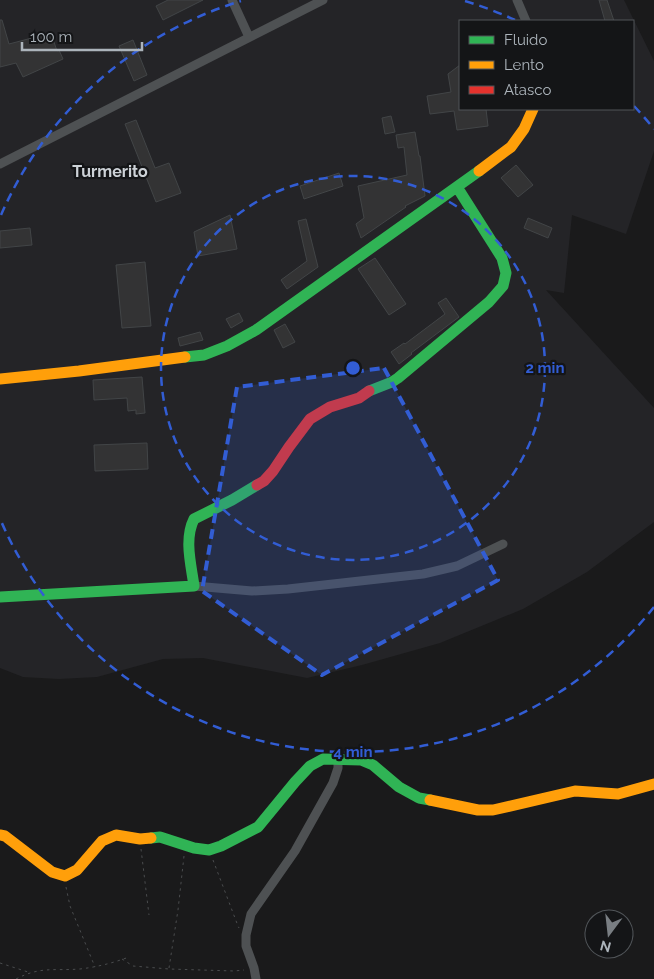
<svg xmlns="http://www.w3.org/2000/svg" width="654" height="979" font-family="Raleway,sans-serif">
<style>
.built{fill:#242427;fill-rule:evenodd}
.building{fill:#333334;stroke:#424547}
.lines{fill:none;stroke-linecap:round;stroke-linejoin:round}
.path{stroke:#4a4c4e;stroke-width:1;stroke-dasharray:2.5 4;stroke-linecap:butt}
.street{stroke:#4e5153;stroke-width:9}
.fast{stroke:#30b455;stroke-width:11}
.slow{stroke:#ff9f0a;stroke-width:11}
.jam{stroke:#e5322d;stroke-width:11}
.marked{fill:#325dd4;fill-opacity:0.2;stroke:#325dd4;stroke-width:4;stroke-dasharray:10 6;stroke-linejoin:round}
.ring{fill:none;stroke:#325dd4;stroke-width:2.5;stroke-dasharray:9 6}
.labels{text-anchor:middle;dominant-baseline:central;stroke-width:4.5;stroke-linejoin:round;paint-order:stroke}
.quarter-label{font-size:16px;font-weight:bold;fill:#cdd2d7;stroke:#141517}
.centre{fill:#325dd4;stroke:#141517;stroke-width:2.5}
.ring-label{font-size:15px;text-anchor:middle;font-weight:bold;fill:#325dd4;stroke:#141517;stroke-width:4.5;stroke-linejoin:round;paint-order:stroke}
</style>
<rect width="100%" height="100%" fill="#1a1a1b"/>
<path class="built" d="M0,0H624L654,61V151L626,234L572,215L564,293L546,290L654,408V522L587,572L523,609L440,643L362,665L307,678L203,658L163,659L97,677L59,679L23,677L0,668ZM460,21H633V109H460Z"/>
<path class="building" d="M168,0H203L163,20L156,6Z
M599,0H607L614,21H605Z
M0,20H2L9,44L51,33L57,51L59,50L63,59L23,77L16,63L0,67Z
M133,40L147,75L134,81L119,46Z
M460,65V109H486L488,126L457,130L454,111L430,114L427,96L451,92L448,74Z
M391,116L395,132L385,134L382,118Z
M136,120L155,168L169,163L181,193L156,202L125,124Z
M415,132L419,156H420L425,196L405,206L406,207L361,238L356,224L364,218L358,186L407,175L404,147L398,148L396,135Z
M516,165L533,185L518,197L501,178Z
M339,173L343,186L304,199L300,186Z
M230,215L237,249L198,256L194,232Z
M528,218L552,228L548,238L524,228Z
M306,219L318,267L287,289L281,280L307,261L298,221Z
M30,228L32,245L0,248V231Z
M375,258L406,304L389,315L358,269Z
M145,262L151,326L122,328L116,265Z
M446,298L459,317L411,353L412,354L399,364L391,352L404,343L405,344L445,314L438,303Z
M239,313L243,321L231,328L226,319Z
M285,324L295,342L283,348L274,330Z
M200,332L203,340L180,346L178,338Z
M142,377L145,413L136,414V410L128,411L127,398L94,400L93,380Z
M147,443L148,469L95,471L94,445Z"/>
<g class="lines">
<path class="path" d="M141,849L149,915
M213,860L238,926L239,928
M66,887L70,906L95,967
M122,959L133,966L169,969L234,971L244,970
M0,963L28,972
M169,968L178,910L184,856
M16,979C41,966 54,971 80,969C97,967 113,963 129,957"/>
<path class="street" d="M232,0L249,37
M517,0L526,21
M0,164L323,0
M194,586L252,591L288,589L423,574L457,566L503,544
M256,979L254,968L246,946V935L251,914L295,851L333,783L338,768V760"/>
<path class="fast" d="M185,357L204,355L227,346L256,330L479,171
M369,391L392,382L398,378L489,302L503,286L506,273L502,258L457,187
M0,597L194,586C191,564 184,539 194,519L232,500L257,485
M151,838L160,837L194,848L209,850L221,846L258,827L295,782L310,766L323,759L361,760L373,765L399,787L419,798L430,800"/>
<path class="slow" d="M479,171L511,147L524,129L533,109
M0,379L79,371L185,357
M430,800L478,810H493L575,791L618,794L654,784
M0,835L5,836L52,872L65,876L77,870L102,841L116,835L140,839L151,838"/>
<path class="jam" d="M257,485L264,481L273,471L289,447L310,419L330,407L359,398L369,391"/>
</g>
<path class="marked" d="M384,368L498,580L322,675L202,591L237,387Z"/>
<g class="ring">
<circle cx="353" cy="368" r="192"/>
<path d="M654 607A384 384 0 0 1 1 521M1 215A384 384 0 0 1 241 1M465 1A384 384 0 0 1 515 20M634 106A384 384 0 0 1 654 129"/>
</g>
<g class="labels">
<g class="quarter-label">
<text x="110" y="171">Turmerito</text>
</g>
</g>
<circle cx="353" cy="368" r="8" class="centre"/>
<g class="ring-label">
<text x="545" y="373">2 min</text>
<text x="353" y="757">4 min</text>
</g>
<rect x="459" y="20" width="175" height="90" fill="#141517" stroke="#515559"/>
<rect x="469" y="36" width="25" height="8" fill="#30b455" stroke="#515559"/>
<text x="504" y="45" font-size="15" fill="#acb4bb">Fluido</text>
<rect x="469" y="61" width="25" height="8" fill="#ff9f0a" stroke="#515559"/>
<text x="504" y="70" font-size="15" fill="#acb4bb">Lento</text>
<rect x="469" y="86" width="25" height="8" fill="#e5322d" stroke="#515559"/>
<text x="504" y="95" font-size="15" fill="#acb4bb">Atasco</text>
<g transform="translate(609 934) rotate(195)"><circle r="24" fill="#141517" stroke="#515559"/>
<path d="M0-4L9 19L0 12L-9 19Z" fill="#797e83"/>
<text y="-8" font-size="14" font-weight="bold" text-anchor="middle" fill="#acb4bb">N</text>
</g>
<path d="M22 42v8h120v-8" fill="none" stroke="#acb4bb" stroke-width="2.5"/>
<text x="30" y="42" font-size="15" fill="#acb4bb" stroke="#141517" stroke-width="4" paint-order="stroke">100 m</text>
</svg>
